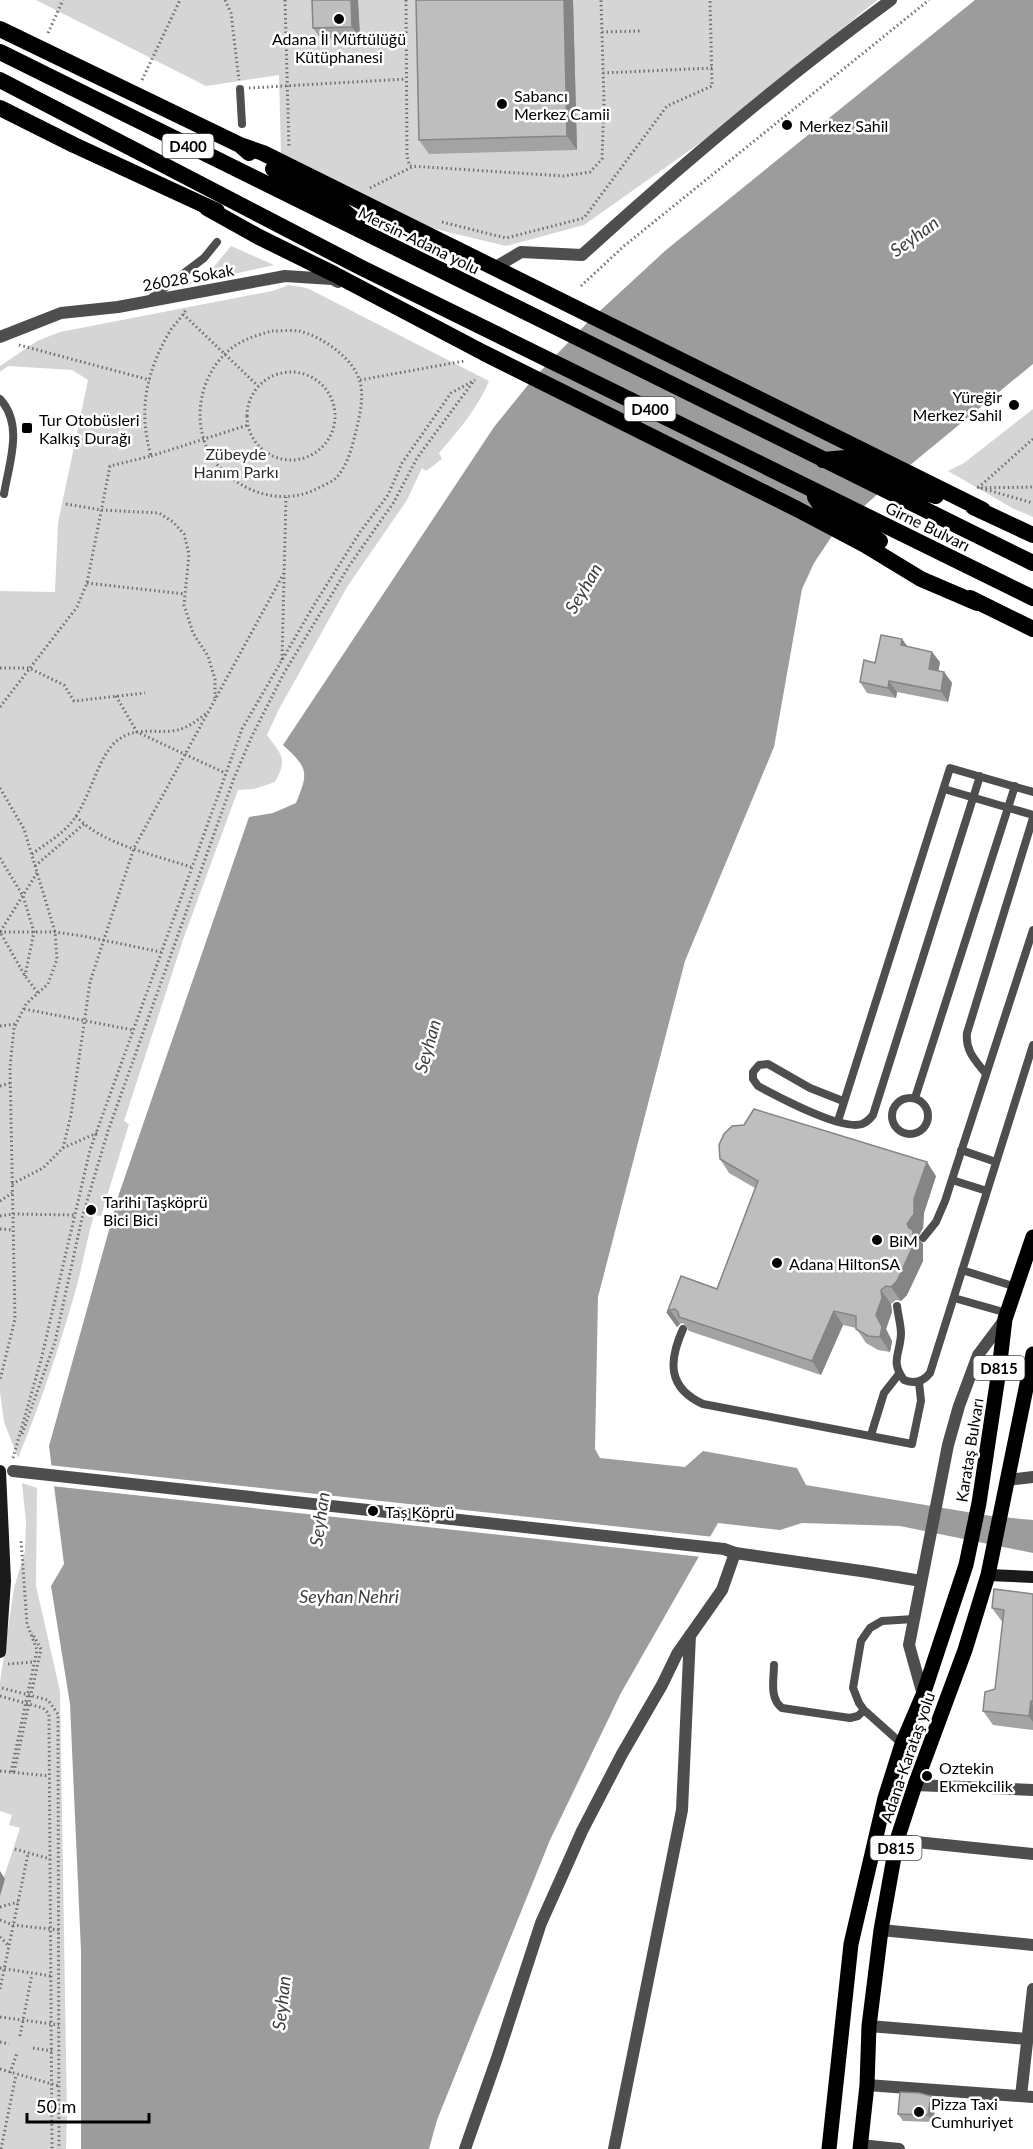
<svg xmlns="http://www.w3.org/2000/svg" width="1033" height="2149" font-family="Lato,sans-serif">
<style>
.green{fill:#d5d5d5}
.water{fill:#9c9c9c}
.pier{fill:#fff}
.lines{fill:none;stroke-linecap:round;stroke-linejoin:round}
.path{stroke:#707070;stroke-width:3;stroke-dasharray:1.5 3;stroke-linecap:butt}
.service{stroke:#4e4e4e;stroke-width:8}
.pedestrian{stroke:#4e4e4e;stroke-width:12}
.minor{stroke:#4e4e4e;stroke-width:12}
.tertiary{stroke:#4e4e4e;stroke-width:12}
.secondary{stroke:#1b1b1b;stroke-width:12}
.primary{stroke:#000;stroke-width:15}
.trunk{stroke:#000;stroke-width:16}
.wall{fill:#a3a3a3}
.shaded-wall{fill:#858585}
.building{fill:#bebebe;stroke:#858585;stroke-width:1.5}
.poi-dot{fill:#000;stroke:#fff;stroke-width:2}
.labels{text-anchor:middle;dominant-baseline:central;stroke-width:5;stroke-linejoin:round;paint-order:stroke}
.shield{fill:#fff;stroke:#4c4c4c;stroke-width:1.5}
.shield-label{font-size:15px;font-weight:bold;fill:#000}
.poi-label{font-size:16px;fill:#000;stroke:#fff;text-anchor:start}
.street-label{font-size:16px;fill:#000;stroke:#fff}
.park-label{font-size:16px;fill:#2c2c2c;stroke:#fff}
.water-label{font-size:18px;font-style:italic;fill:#3d3d3d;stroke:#fff}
</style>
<rect width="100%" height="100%" fill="#fff"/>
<path class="green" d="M36,0H877L724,126L584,225L506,246L427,227L281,155L279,75L206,86Z
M231,246L274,265L185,285L213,268Z
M289,285L307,288L489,381C478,408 458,431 439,453L442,459L426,471L422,468L407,500L347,587L278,711L267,735C282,756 288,758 275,782L254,789L238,790L184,937L124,1121L129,1124L101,1216L94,1215C86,1242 82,1269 74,1296C58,1351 40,1405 18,1458L4,1422L0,1392V591L55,592L58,523L88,380L72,370L8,366L0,372V366L37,341L60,332L272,291Z
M1033,409V517L1014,509L948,471L964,463Z
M22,1483L37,1488L36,1586L60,1691L67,2115L66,2149H0V1889L20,1828L9,1825L12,1815L0,1811V1682L14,1588L25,1551L26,1522Z"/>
<path class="water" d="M975,0H1033V364L909,466L834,533L814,563L802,589L774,747L685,961L598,1297L595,1449L600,1458L685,1467L703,1451L797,1468L806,1485L991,1516L1033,1520V1553L900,1526L802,1523L780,1530L718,1523L621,1693L550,1840L437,2120L429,2149H81V1951L70,1704L51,1586L64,1564L49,1446L119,1194L249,817L273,813L296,803C309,772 308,768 283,745L494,427L532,380L589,321L666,250Z"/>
<path class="pier" d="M48,1465L714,1537L702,1557L51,1486Z"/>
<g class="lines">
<path class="path" d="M225,0L231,13L239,80
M285,0L289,148
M406,0L407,157L410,166L564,176L590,172L602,159L604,102L601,0
M602,32L640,31
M48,33L63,0
M603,73L712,68
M142,80L180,0
M249,88L406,79
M370,188L412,167
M442,222L506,238L584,218L667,106L712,86L710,0
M581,286L624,246L929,0
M183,314L258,386
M272,331C280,331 291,330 299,331C321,336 354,358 360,382C364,398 360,415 356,431C352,447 348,464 337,477C333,481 327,484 322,486C288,506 249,496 222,470C191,439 194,385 224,355C237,341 254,336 272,331Z
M19,345L150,380
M247 416a44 44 0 1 1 88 0a44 44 0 1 1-88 0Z
M360,380L464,361
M1033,439L978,488L1033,487
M151,456L248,425
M977,487L1033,503
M66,504L101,510L159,513L173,522L184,534L189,554L184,605L193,633L208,656L215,679V698
M87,583L185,594
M282,660L286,497
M0,668H29L64,685L74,701L145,693
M116,696L137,732L225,773
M0,707L77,607L87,583L110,466L151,456C138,409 146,373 170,331C175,323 183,317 186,309
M0,788L24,829L55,932L57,959L48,984L26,1004L14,1028L10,1067L15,1319L0,1380
M76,816C101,844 155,855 191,867
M32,854C44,845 61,835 71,823C90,801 98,754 118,740C135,727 152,733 171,731C186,730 196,721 207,713
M0,858L23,896L34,932L25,976
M35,866L84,824
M37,873L0,932L25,976L38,993
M0,932H55L83,936L161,952
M24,1009L133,1030
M0,1026L16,1024
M0,1086L10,1083
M63,1148L71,1115L90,982L134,848L284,573
M12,1184L43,1168L63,1148L97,1133
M0,1201L12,1193
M0,1216L13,1214L74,1215
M0,1229L13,1230
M22,1434L55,1342L82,1218L108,1131L234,778L252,736L284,673L349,566L394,502L417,458L473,382
M13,1458L41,1360L90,1150L242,729L314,605L360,532L388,495L402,463L451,393L475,380
M8,1664L33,1662
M2,1688L48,1700L58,1714L59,2149
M0,1696L43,1708L49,1714L52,2149
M0,1771L49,1776
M11,1772L37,1650L27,1624L21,1540
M14,1772L41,1649L32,1633
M15,1849L50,1859
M0,1907L18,1902
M0,1920L13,1925L59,1930
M0,1937L9,1946
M0,1968L51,1976
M0,1989L28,1854
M0,2017L59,2025
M20,2036L32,1974
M0,2042L9,2044
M33,2048L52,2051
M0,2069L59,2086
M10,2073L17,2053
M1,2149L16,2075"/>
<path class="service" d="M240,89L242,124
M150,299L204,258L217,242
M0,399C24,425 9,463 4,494
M944,789L1033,815
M986,1074C976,1061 965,1051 967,1033L1033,818
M892 1116a18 18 0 1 1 36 0a18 18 0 1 1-36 0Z
M915,1098L1015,786
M843,1101L810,1088L768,1064L759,1065L753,1072V1079L758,1086C777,1096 841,1131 862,1124C867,1122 870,1119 873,1115L980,776
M838,1121L950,768L1033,792
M961,1150L996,1162
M952,1180L987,1191
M923,1238L936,1222L945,1201L1033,930
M962,1270L1016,1287
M954,1298L1007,1313
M897,1306C898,1315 901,1325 901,1334C900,1355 890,1361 904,1380C914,1384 923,1382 930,1373L1033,1045
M683,1329C668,1362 668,1388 703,1404L912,1444L921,1401L919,1382
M871,1435L884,1393L899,1374
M774,1665C774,1679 769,1698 782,1708L850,1718L858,1716L864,1710
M902,1744L864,1710L859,1703L853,1688L861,1641L870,1628L882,1621L914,1619"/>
<path class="pedestrian" d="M13,1471L724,1549L735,1553"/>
<path class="minor" d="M494,268L521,252L582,255C681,165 783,79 891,0
M1007,1480L1033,1477
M923,1695L909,1645L948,1445L959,1406L978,1355L1005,1319
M915,1785L1033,1790
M897,1840L1033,1854
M881,1930L1033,1945
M869,2026L1027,2039
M867,2085L1033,2097
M1021,2096L1033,1989
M860,2145L899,2149
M465,2149L497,2058L541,1923L563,1874L582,1831L622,1754L662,1685L677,1654L722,1590L735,1553L868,1572L921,1581
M614,2149L682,1810L690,1635"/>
<path class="tertiary" d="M0,337L61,313L118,307L285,276L332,279L338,282"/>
<path class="secondary" d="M0,1471L5,1581L0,1652
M988,1575L1033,1577"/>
<path class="primary" d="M829,2149L851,1944L885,1798L902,1744L923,1695L966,1565L979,1503L999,1370L1005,1319L1033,1237
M860,2149L867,2085L869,2026L881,1930L897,1840L915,1785L965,1650L988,1575L1033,1354"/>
<path class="trunk" d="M0,29L240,145L249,153
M0,52L1033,563
M0,80L360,267L1033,598
M0,108L74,145L217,211
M240,145L263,153L983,510
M273,169L344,211L357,222
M207,208L259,237L334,274L484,353L797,509L865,545L921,579L977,603
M823,460L845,458L913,489L936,496
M815,497L819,503L880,541
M973,507L1033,535
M970,598L1033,629"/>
</g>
<path class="wall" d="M312,0H358L360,38L321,39L313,28Z
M573,0L577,150L429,154L419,140Z
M902,639L907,647L940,662L938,671L944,672L952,683L948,702L897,692L896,698L867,693L860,682L875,663Z
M720,1159L936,1176L924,1213L923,1228L918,1237L923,1244V1261L907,1295L901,1301L896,1300L891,1304L892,1312L886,1329L892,1341L890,1352L878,1350L866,1343L856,1328L843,1325L821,1375L689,1331L683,1323L680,1324L677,1327L667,1313L681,1276L717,1289L755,1188L729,1173Z
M1033,1594V1730L993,1725L983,1711L995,1689L1003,1623L992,1608Z
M936,2103L933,2122L903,2121L898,2114Z"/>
<path class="shaded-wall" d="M351,0H358L360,38L352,27Z
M564,0H573L577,150L567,136Z
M902,639L910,650L901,645Z
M932,652L940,662L937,680L929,669Z
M944,672L952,683L948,702L941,691Z
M889,681L897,692L896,698L888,688Z
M927,1162L936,1176L924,1213L923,1228L918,1237L923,1244V1261L907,1295L901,1301L891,1287L909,1228L907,1224L914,1199Z
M881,1290L891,1304L892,1312L886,1329L892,1341L890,1352L880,1337L876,1315Z
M670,1310L680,1324L677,1327L667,1313Z
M834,1311L843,1325L821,1375L812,1361Z
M1031,1701L1033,1705V1722L1029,1716Z
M0,1871L5,1879L0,1896Z
M931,2096L936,2103L933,2122L928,2115Z"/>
<path class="building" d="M312,0H351L352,27L313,28Z
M416,0H564L567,136L419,140Z
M881,635L902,639L901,645L932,652L929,669L944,672L941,691L889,681L888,688L860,682L864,660L875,663Z
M754,1109L927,1162L914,1199V1214L907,1224L909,1228L913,1230V1246L897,1281L891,1287L886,1286L881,1290L882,1298L876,1315L882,1327L880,1337L868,1336L856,1329V1316L834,1311L812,1361L679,1317L678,1312L675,1309L670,1310L667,1313L681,1276L717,1289L758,1181L720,1159L719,1145L724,1134L732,1126L744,1125Z
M994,1589L1033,1594V1702L1031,1701L1029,1716L983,1711L985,1692L995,1689L1004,1610L992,1608Z
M900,2092L920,2093L931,2096L928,2115L898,2114Z"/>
<g class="poi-dot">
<circle cx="339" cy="19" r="6"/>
<circle cx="502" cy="104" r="6"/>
<circle cx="787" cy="125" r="6"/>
<circle cx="1014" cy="405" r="6"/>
<rect x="21" y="422" width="12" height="12" rx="3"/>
<circle cx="91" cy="1210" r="6"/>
<circle cx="877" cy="1240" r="6"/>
<circle cx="777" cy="1263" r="6"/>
<circle cx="373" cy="1511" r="6"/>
<circle cx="927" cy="1776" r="6"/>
<circle cx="919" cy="2112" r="6"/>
</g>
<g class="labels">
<g class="shield">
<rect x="162.5" y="134" width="51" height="24" rx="4.5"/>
<rect x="624.5" y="397" width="51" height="24" rx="4.5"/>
<rect x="973.5" y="1356" width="51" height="24" rx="4.5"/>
<rect x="870.5" y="1836" width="51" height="24" rx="4.5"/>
</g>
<g class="shield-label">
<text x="188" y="146">D400</text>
<text x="650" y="409">D400</text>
<text x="999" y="1368">D815</text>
<text x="896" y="1848">D815</text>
</g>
<g class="poi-label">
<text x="339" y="38" text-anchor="middle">Adana İl Müftülüğü<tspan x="339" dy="18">Kütüphanesi</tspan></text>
<text x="514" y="95">Sabancı<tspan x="514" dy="18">Merkez Camii</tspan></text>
<text x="799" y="125">Merkez Sahil</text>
<text x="1002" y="396" text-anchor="end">Yüreğir<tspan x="1002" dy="18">Merkez Sahil</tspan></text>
<text x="39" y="419">Tur Otobüsleri<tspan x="39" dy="18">Kalkış Durağı</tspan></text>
<text x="103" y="1201">Tarihi Taşköprü<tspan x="103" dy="18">Bici Bici</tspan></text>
<text x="889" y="1240">BiM</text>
<text x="789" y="1263">Adana HiltonSA</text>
<text x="385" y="1511">Taș Köprü</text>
<text x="939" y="1767">Oztekin<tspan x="939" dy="18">Ekmekcilik</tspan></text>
<text x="931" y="2103">Pizza Taxi<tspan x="931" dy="18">Cumhuriyet</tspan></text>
</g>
<g class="street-label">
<text transform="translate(419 240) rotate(26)">Mersin-Adana yolu</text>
<text transform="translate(188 277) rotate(-10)">26028 Sokak</text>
<text transform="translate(928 526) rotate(26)">Girne Bulvarı</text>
<text transform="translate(969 1450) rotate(-81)">Karataş Bulvarı</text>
<text transform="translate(907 1757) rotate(-71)">Adana-Karataş yolu</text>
</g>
<g class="park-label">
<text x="236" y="453">Zübeyde<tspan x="236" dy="18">Hanım Parkı</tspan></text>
</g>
<g class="water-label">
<text transform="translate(914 236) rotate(-36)">Seyhan</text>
<text transform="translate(583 588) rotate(-59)">Seyhan</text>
<text transform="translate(427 1046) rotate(-74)">Seyhan</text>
<text transform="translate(319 1519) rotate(-82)">Seyhan</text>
<text x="349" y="1596">Seyhan Nehri</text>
<text transform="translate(281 2003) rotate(-84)">Seyhan</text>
</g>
</g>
<path d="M27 2113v9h122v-9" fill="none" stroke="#000000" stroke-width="3"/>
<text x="36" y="2113" font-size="18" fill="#000000" stroke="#ffffff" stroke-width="4.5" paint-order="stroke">50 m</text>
</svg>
